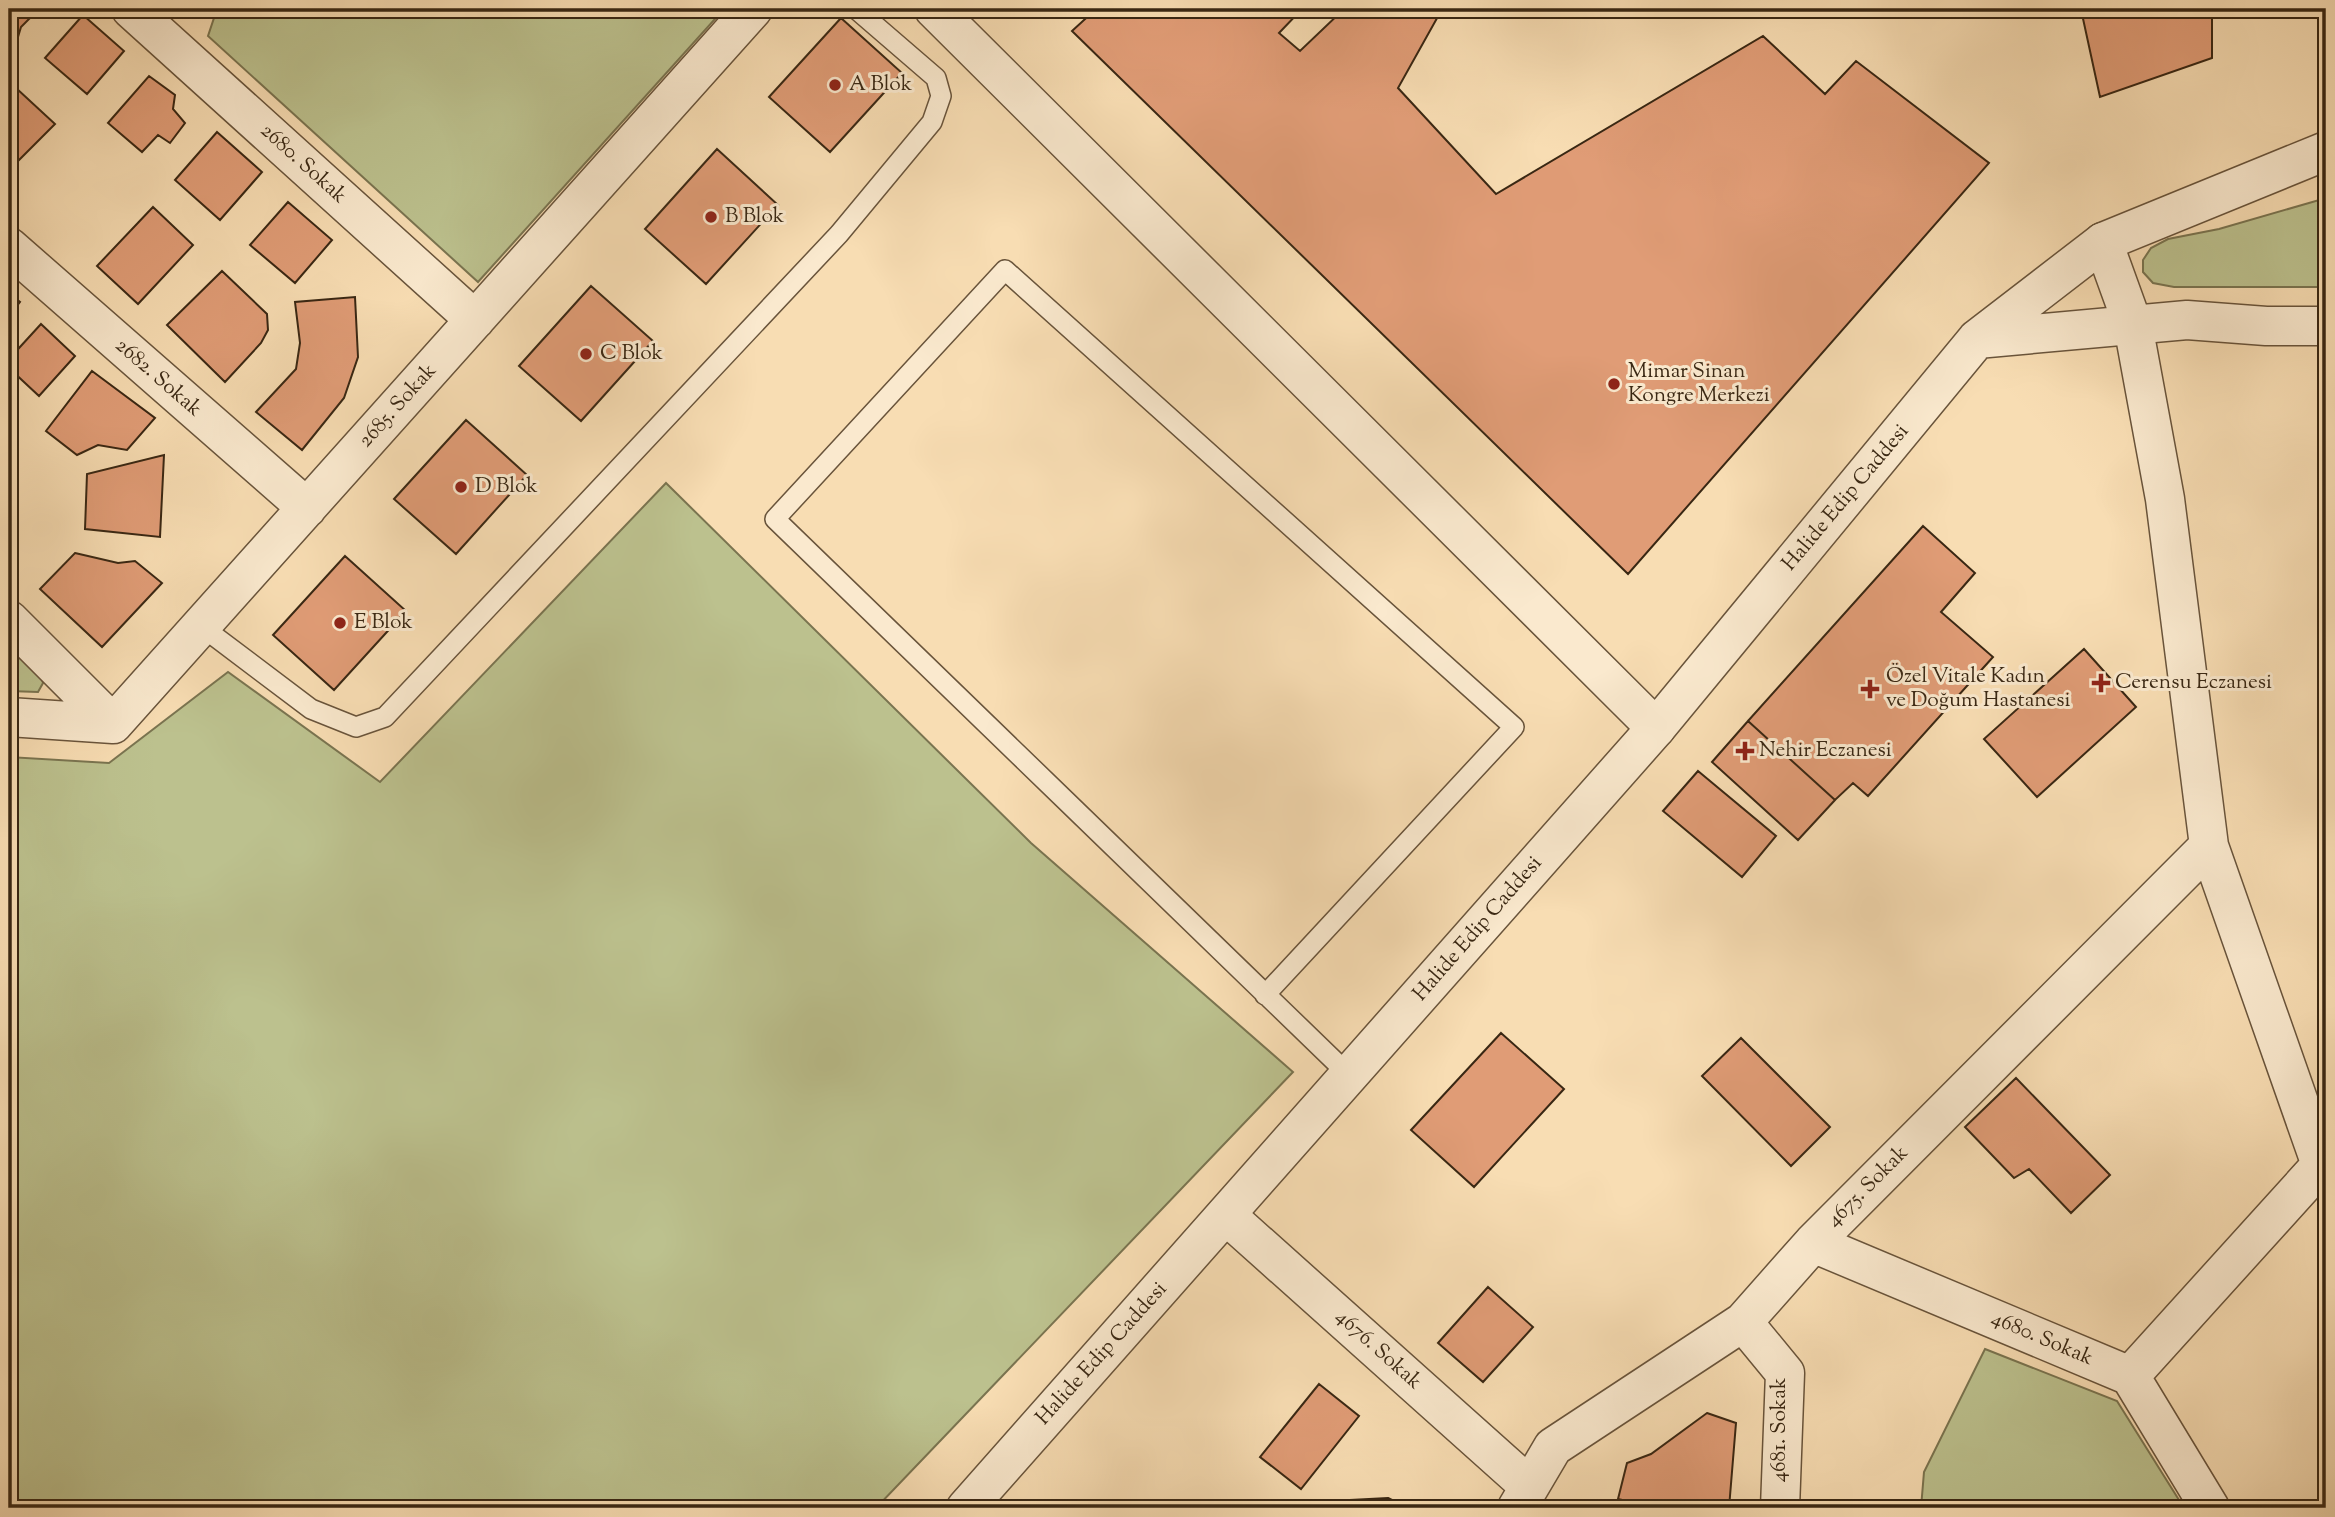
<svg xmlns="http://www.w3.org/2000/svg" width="2335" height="1517" font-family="'Sorts Mill Goudy',serif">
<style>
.green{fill:#bcc18e;stroke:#7a7450;stroke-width:2}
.building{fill:#e09c76;stroke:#392713;stroke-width:2}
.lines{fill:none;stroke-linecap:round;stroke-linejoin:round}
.service-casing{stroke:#69543b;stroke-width:22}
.minor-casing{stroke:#69543b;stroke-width:41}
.tertiary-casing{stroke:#69543b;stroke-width:41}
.service{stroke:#fae9ce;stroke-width:19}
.minor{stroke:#fae9ce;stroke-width:38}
.tertiary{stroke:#fae9ce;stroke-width:38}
.poi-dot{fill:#8f2418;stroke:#fae9ce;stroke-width:2.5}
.labels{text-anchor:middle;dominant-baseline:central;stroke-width:6;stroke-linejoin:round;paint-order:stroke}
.poi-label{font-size:21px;fill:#392713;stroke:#fae9ce;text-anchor:start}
.street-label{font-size:21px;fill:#392713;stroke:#fae9ce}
</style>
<rect width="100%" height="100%" fill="#f8ddb3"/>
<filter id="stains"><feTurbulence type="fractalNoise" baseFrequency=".00286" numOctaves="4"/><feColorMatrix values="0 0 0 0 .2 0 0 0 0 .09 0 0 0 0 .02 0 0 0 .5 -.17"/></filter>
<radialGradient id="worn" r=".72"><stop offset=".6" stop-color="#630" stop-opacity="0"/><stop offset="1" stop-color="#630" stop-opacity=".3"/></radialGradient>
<path class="green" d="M217,9H724L478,282L208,36Z
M2326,198V287H2174L2153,283L2143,272V260L2151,248L2168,239L2219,229Z
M666,483L1031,843L1293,1072L876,1508H9V757L109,763L228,672L380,782Z
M9,642L40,671L43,683L38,692L9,691Z
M1985,1349L2117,1401L2184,1508H1921L1924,1472Z"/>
<path class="building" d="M9,9H32L30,18L21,27L12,57L9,58Z
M1096,9H1302L1279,33L1300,51L1344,9H2212V58L2100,97L2082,14L1441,11L1398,88L1496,194L1763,36L1825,94L1856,61L1989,163L1628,574L1072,31Z
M83,15L124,51L87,94L45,58Z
M841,18L902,73L830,152L769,97Z
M149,76L175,95L173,109L185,123L170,143L158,135L142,152L108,123Z
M16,88L55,124L12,167L9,166V94Z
M217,132L262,172L220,220L175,180Z
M717,149L778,205L706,284L645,229Z
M288,202L332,240L295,283L250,245Z
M153,207L193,245L138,304L97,266Z
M222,271L267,314L268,330L261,343L225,382L167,325Z
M591,286L653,341L581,421L519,366Z
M9,293L20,302L9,316Z
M355,297L358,357L344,398L302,450L256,412L296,369L300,343L295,302Z
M41,324L75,356L39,396L9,368V359Z
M92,371L155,418L127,450L98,445L77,455L46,431Z
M466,420L527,475L456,554L394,499Z
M164,455L160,537L85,529L87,474Z
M1923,526L1975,573L1941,612L1993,657L1868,796L1853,783L1835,800L1748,721Z
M75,553L118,563L135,561L162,583L102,647L40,589Z
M345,556L406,611L334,690L273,635Z
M2084,649L2136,707L2037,797L1984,739Z
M1748,721L1835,800L1798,840L1712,762Z
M1698,771L1776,836L1742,877L1663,811Z
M1501,1033L1564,1089L1474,1187L1411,1130Z
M1741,1038L1830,1127L1791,1166L1702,1076Z
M2016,1078L2110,1175L2071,1213L2029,1169L2014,1178L1965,1127Z
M1488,1287L1533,1327L1483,1382L1438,1343Z
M1319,1384L1359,1416L1301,1489L1260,1457Z
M1707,1413L1736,1423L1729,1508H1657L1618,1499L1627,1463L1651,1454Z
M1388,1498L1408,1508H1339L1350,1500Z"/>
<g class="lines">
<g class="service-casing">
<path id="service" d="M201,626L311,709L356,727L385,717L839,234L932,122L941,96L936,78L856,9
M1265,995L1514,727L1005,270L775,519C967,704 1157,890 1349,1075"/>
</g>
<g class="minor-casing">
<path id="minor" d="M131,9L475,320
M934,9L1656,728
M2103,242L2133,325L2165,499L2209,846L2321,1165L2326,1174
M9,247L307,508
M9,620L113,724
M9,717L113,724L753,9
M1226,1215L1529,1486
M1813,1243L2130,1376L2210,1508
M1743,1322L1785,1373L1780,1508
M2130,1376L2321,1165
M1517,1508L1553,1447L1743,1322L1813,1243L2209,846"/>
</g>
<g class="tertiary-casing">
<path id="tertiary" d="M1977,339L2187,320L2266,326H2326
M966,1508L1656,728L1977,339L2103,242L2326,151"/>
</g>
<use href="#service" class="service"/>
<use href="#minor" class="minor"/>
<use href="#tertiary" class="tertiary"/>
</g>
<g class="poi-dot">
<circle cx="835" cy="85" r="7"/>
<circle cx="711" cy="217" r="7"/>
<circle cx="586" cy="354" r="7"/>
<circle cx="1614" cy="384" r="7"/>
<circle cx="461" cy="487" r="7"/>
<circle cx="340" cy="623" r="7"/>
<path d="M2097.5 672.5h7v7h7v7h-7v7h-7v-7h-7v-7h7z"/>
<path d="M1866.5 678.5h7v7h7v7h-7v7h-7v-7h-7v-7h7z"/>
<path d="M1741.5 740.5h7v7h7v7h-7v7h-7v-7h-7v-7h7z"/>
</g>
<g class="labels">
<g class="poi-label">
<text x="849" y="85">A Blok</text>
<text x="725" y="217">B Blok</text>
<text x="600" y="354">C Blok</text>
<text x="1628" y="372">Mimar Sinan<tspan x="1628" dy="24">Kongre Merkezi</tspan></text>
<text x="475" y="487">D Blok</text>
<text x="354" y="623">E Blok</text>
<text x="1886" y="677">Özel Vitale Kadın<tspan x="1886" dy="24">ve Doğum Hastanesi</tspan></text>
<text x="2115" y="683">Cerensu Eczanesi</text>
<text x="1759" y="751">Nehir Eczanesi</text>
</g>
<g class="street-label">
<text transform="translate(303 164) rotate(42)">2680. Sokak</text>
<text transform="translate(158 378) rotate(41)">2682. Sokak</text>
<text transform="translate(398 406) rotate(-48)">2685. Sokak</text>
<text transform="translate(1846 498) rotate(-50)">Halide Edip Caddesi</text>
<text transform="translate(1478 929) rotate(-49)">Halide Edip Caddesi</text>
<text transform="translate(1868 1187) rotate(-45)">4675. Sokak</text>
<text transform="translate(2042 1339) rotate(23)">4680. Sokak</text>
<text transform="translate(1378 1350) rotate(42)">4676. Sokak</text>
<text transform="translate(1102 1354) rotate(-48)">Halide Edip Caddesi</text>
<text transform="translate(1780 1430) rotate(-90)">4681. Sokak</text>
</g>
</g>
<rect width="2335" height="1517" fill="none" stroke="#f8ddb3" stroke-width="35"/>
<rect x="10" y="10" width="2314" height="1496" fill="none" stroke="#392713" stroke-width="3.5"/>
<rect x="18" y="18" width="2300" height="1482" fill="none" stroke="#392713" stroke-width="2"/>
<rect width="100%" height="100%" filter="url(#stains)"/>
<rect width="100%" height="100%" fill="url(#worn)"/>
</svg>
